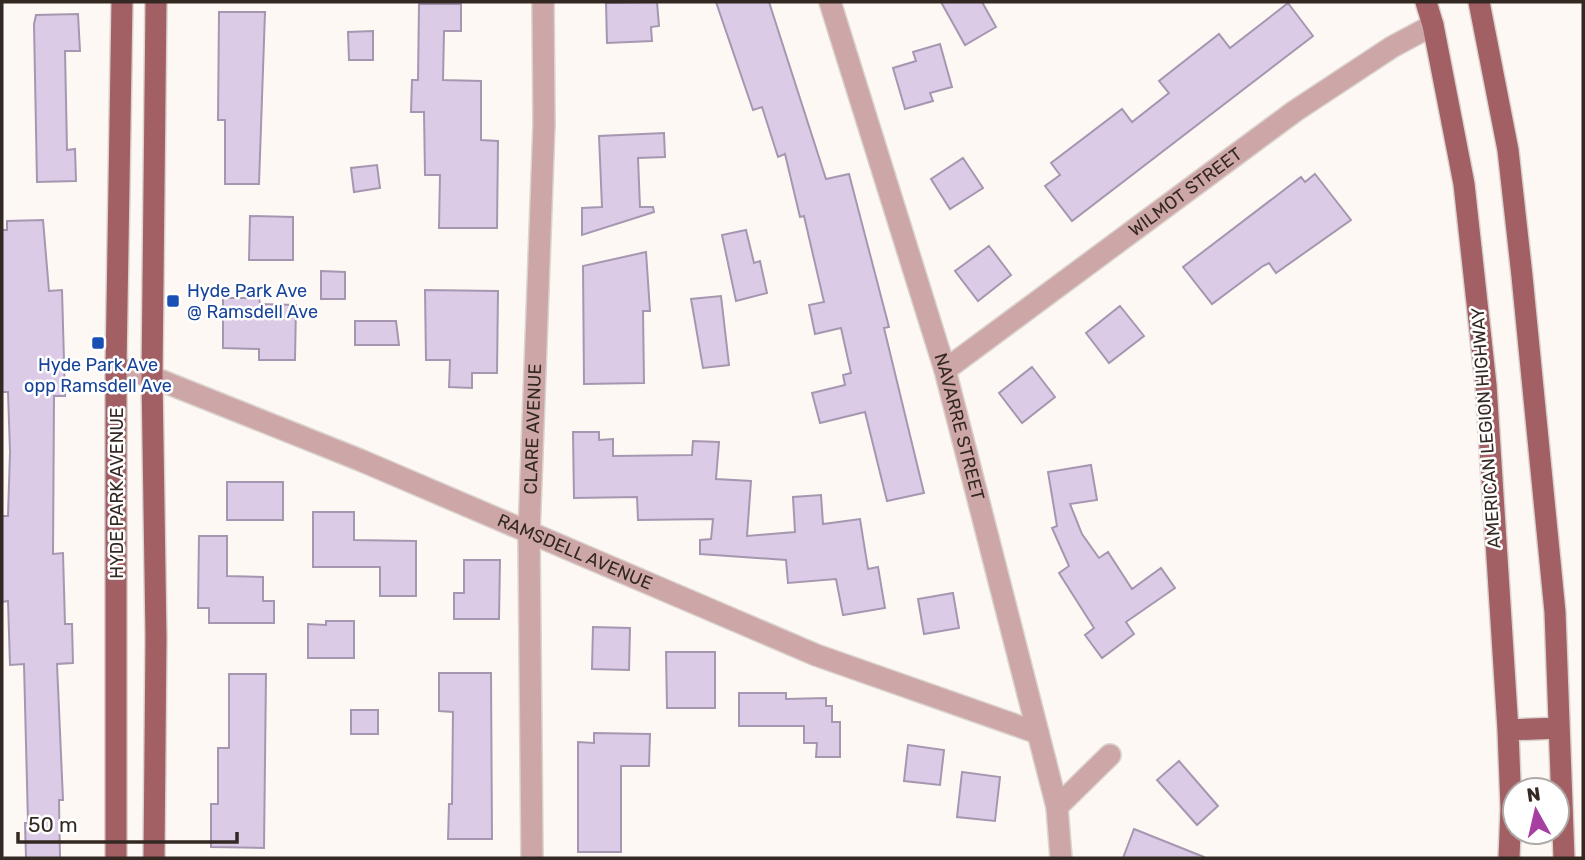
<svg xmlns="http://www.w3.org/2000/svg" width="1585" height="860" font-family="Rubik,sans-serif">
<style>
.building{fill:#dbcbe6;stroke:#a697b1;stroke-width:2}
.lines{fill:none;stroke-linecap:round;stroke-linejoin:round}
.minor-casing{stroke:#dad3ce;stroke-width:24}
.major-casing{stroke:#dad3ce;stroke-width:24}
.minor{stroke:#cda6a8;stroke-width:21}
.major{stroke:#a26065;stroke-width:21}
.transit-dot{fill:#1a4fb4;stroke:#fff;stroke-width:2.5}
.labels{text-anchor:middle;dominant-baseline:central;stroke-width:5;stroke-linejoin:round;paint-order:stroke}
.street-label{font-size:18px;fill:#342922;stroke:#fff}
.transit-label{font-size:18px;fill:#164399;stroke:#fff;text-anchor:start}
</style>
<rect width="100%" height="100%" fill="#fef8f4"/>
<path class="building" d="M657,2L659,26L651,27L652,41L607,43L606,3Z
M716,2H769L826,179L849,174L889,327L884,328L924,493L887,501L865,412L820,423L812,393L845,385L843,375L851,373L841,328L815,334L809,305L824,302L804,216L800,217L785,154L778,157L762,107L753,110Z
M941,2H982L996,27L965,45Z
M1288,3L1313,36L1072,221L1045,186L1060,175L1051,163L1122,109L1132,122L1169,93L1159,81L1219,34L1230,48Z
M419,4H461V31H444L443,80L481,81V140L498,141L497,228H439L440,175H425L424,112H411L412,80H418Z
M219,12H265L259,184H225V120H218Z
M78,14L80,51H65L67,150L75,149L76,181L37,182L34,24L36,15Z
M373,31V60H349L348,32Z
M940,44L952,87L930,93L933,101L905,109L893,68L916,61L913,52Z
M664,133L665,157L638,158L640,207H653L654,212L582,235V208L602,207L599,136Z
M963,158L983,188L950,209L931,179Z
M377,165L380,188L354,192L351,168Z
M1315,174L1351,220L1276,273L1269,263L1263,266L1212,304L1183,267L1301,177L1305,182Z
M250,216L293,217V260H249Z
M43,220L49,291L62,290L65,396H54L53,554L63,553L65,624H72L73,663L57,664L63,800H59L60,858H26L25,823H28L24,664L10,665L8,601L2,602V516H8L10,452L8,392H2V230H7V221Z
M746,230L754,263L760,261L767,293L736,301L722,235Z
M989,246L1011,275L978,301L955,271Z
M646,252L650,311H643L644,383L584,384L583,266Z
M321,271L345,272V299H321Z
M425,290L498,291L497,373H472V388L449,387L450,360H426Z
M721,296L729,365L703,368L691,299Z
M223,298H259L260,304L296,305L295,360H259V349L223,348Z
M1120,306L1144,336L1109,363L1086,333Z
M355,321H396L399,345H355Z
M1032,367L1055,397L1022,423L999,393Z
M573,432H599V440L613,439V456L692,455L693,441L719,442L716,479L751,481L747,536L795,532L793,497L821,495L823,524L860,519L868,569L878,567L885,608L843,615L836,579L788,583L786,560L700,554V540L711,539L713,519L638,520L637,497L574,498Z
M1091,465L1097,500L1070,504L1082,534L1099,558L1108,552L1132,589L1161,568L1175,588L1126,622L1134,634L1102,658L1085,635L1094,628L1059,573L1069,566L1052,528L1057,526L1048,472Z
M227,482H283V520H227Z
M313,512H354V540L416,541V596H380V567H313Z
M199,536H227V576L263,577V601H274V623H209V608H198Z
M464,560H500L499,619H454V593H464Z
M953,593L959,628L924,634L918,599Z
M326,621H354V658H308V624L326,625Z
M593,627L630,628L629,670L592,669Z
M666,652H715V708H667Z
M439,673H491L492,839H448L449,804H452L453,712L439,711Z
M229,674H266L264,848L211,847V804H218V748H229Z
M739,693H786V699L826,698V706H832V722H840V757H816L817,743H804V726H739Z
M351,710H378V734H351Z
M594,733L650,734L649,766H621V852H578V742L594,743Z
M908,745L944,750L940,785L904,781Z
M1179,761L1218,806L1197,825L1157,780Z
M962,772L1000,777L995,821L957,817Z
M1134,829L1204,857V858H1123Z"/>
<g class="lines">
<g class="minor-casing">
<g id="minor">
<path id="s1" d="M830,2L945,370L1057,807L1061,858"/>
<path id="s2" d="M116,367L152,377L360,460L816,655L1038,733"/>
<path id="s3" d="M945,370L1295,111L1392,47L1433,25"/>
<path d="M1057,807L1110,755"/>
<path id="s4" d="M532,858L529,534L544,124L543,2"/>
</g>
</g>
<g class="major-casing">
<path id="major" d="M1426,2L1433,25L1464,184L1486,385L1508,730L1511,808L1509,858
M1479,2L1508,150L1522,276L1555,612L1564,858
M1508,730L1559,728
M116,858V367L122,2
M154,858L156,637L152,377L156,2"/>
</g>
<use href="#minor" class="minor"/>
<use href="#major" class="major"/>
</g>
<g class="transit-dot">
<rect x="166" y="294" width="14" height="14" rx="3.5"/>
<rect x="91" y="336" width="14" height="14" rx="3.5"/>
</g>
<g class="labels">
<g class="street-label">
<text stroke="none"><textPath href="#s3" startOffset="299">WILMOT STREET</textPath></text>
<text stroke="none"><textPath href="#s1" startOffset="444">NAVARRE STREET</textPath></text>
<text transform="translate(1486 428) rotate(-94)">AMERICAN LEGION HIGHWAY</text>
<text stroke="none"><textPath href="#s4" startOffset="429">CLARE AVENUE</textPath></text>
<text transform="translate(117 493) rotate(-90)">HYDE PARK AVENUE</text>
<text stroke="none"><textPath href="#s2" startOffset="495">RAMSDELL AVENUE</textPath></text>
</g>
<g class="transit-label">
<text x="187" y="291">Hyde Park Ave<tspan x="187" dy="21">@ Ramsdell Ave</tspan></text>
<text x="98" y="365" text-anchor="middle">Hyde Park Ave<tspan x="98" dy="21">opp Ramsdell Ave</tspan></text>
</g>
</g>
<rect width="1585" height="860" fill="none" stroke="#342922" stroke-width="7"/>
<g transform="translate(1536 811) rotate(352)"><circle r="33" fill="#ffffff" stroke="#aea9a7" stroke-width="2"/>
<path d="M0-5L12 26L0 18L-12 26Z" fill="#a73ea1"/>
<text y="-10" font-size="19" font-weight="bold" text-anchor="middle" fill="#342922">N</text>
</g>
<path d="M18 832v10h219v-10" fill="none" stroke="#342922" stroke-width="3.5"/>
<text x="28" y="832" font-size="21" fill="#342922" stroke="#ffffff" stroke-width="5" paint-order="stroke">50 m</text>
</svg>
